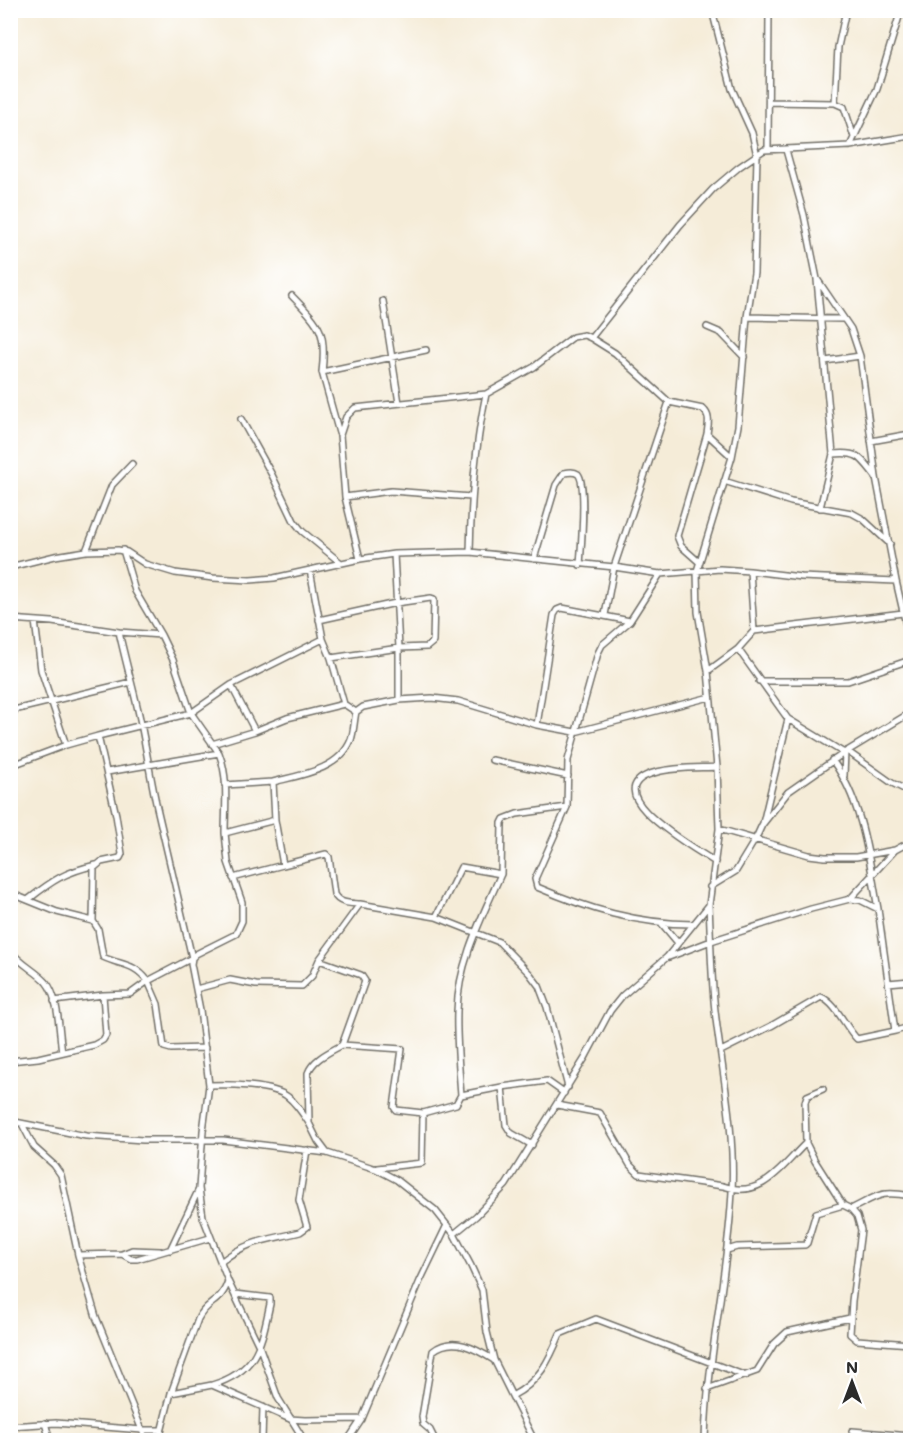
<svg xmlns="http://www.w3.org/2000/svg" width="921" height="1451" font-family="Mali,sans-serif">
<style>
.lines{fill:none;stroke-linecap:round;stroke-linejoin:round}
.street-casing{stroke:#726f68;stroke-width:8}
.street{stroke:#fff;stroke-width:5}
</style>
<rect width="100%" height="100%" fill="#fff"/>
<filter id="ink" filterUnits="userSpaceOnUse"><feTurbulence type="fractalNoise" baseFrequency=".0167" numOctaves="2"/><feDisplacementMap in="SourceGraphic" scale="12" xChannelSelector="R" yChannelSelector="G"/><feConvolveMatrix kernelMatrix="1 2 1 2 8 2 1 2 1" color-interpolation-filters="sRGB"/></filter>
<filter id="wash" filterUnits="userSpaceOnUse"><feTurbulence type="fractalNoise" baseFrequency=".008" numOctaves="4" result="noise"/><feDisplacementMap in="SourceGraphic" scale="24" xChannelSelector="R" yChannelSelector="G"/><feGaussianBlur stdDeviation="1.35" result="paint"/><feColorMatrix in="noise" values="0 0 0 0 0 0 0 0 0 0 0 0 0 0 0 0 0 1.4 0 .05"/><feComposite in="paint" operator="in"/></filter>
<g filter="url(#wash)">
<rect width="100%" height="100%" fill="#f5ecd8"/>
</g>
<g filter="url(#ink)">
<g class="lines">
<g class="street-casing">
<path id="street" d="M846,10L838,47L835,103L844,107L854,137
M905,10L910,22
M770,102L835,103
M850,146L877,89L901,10
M768,149L769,10
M786,150L804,215L817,279L851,329L860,356L876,477L896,581
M817,280L833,454C859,451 861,458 876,477
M292,296C320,325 327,331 322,372
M383,301L399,403
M747,317L844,319
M707,327L721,333L744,357
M591,338L615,353L669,402L703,409C711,416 708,425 707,434L677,536L681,546L699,562
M825,361L860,356
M241,419L272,475L294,521L302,531L341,563
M339,433L322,372L426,350
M707,434L732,457
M871,441L910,434
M724,481L791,502L852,513L863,519L890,544
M345,497L391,491L471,497
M820,508L833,454
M123,550L135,591L161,635L119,632C125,659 132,684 138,710C146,744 150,778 158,812L192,958L148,981C133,962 122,966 103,957L98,929L93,921L94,868L101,862L120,858L122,854L116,815L98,736L191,713L231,685
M86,551L112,485L132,464
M470,552C471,499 475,447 486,394
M394,554L399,648V700
M360,559L345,497L340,435L346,417L355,408L486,394L534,367L573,337L584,335L591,338L680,225L713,189L739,167L764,150L850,146L910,136
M534,559L556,485L564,473C569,472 574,471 578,474C587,483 581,550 580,565
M10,567L55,556L86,551L118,550L127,552L145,564L175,573L213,578L250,580L274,578L360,559L394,554L470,552L614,567L660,574L720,569L750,571L801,577L896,581L910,642
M310,570L323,639L331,658L344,704
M750,571L754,631L738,649L788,719L844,753
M605,615L614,567L669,402
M10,619L52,622L119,632
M319,620L396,603L431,598L434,599L433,642L427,647L399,648L331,658
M35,621L41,670L66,745
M754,631L903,613
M161,635L173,660L191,713L219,753C229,778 225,807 225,833
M708,671L738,649
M759,681H848L910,660
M10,711L131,682
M537,725L554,615L557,610L562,608L630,621
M255,731L231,685L323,639
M212,744L255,731L287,718L344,704L356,712
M847,751L892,783L910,792
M492,760L568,776
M832,760C863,802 869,859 878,909
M10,766L66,745L98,736
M107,772L219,753
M844,776L845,752
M225,785L273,782
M567,807L535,879L537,887C588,909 637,924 693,924
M275,820L283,865L326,854L329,857L334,894C339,904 350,903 360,904
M763,823L788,719
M719,829L809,855L825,857H856L895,850
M715,862C696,849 588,789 657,772C676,767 698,768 717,767
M501,874C482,917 458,963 457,1011C456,1039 459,1067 461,1095L502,1087
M233,878L283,865
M710,887L736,871L756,838L762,825L788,792L844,753L910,713
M10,893L57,912L93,921
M29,899C53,880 65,872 96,865
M850,899L860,900L878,909L895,1031L910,1027
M436,917L499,942L530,974L539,986L547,1007L568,1087
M662,924L678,943
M10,950C20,964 35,970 46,982C59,997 59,1032 62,1052
M669,957L711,941L811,909L850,899L895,850L910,842
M319,960L361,975L365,981L342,1045L402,1049L394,1107L396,1110L423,1113L422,1163L377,1168
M888,983L910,981
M196,989L230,980L256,985L302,986L312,976L319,960L360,904L436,917L461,867L501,874L502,823L504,819L517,814L567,807L568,760L598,653L602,645L630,621L660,574
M54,1001L103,995
M721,1051L771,1026L821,997C837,1004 845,1027 857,1039L895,1031
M10,1061L38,1058L94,1045L103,1040L106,1035L103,995L130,994L148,981L158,1004L164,1047L171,1049L205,1048
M209,1085C227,1084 274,1085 288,1097C296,1103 303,1114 309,1123
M823,1089L807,1096L805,1102L806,1143L815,1161L843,1205L851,1209L857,1216L861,1230L852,1301L850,1334L857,1340L910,1344
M557,1105L600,1113L630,1165L639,1174L723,1186C762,1200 782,1166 806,1143
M423,1113L456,1104L461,1095
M10,1121L86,1136L143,1140H223L327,1153L376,1169L397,1180L435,1210L454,1234L471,1266L482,1290L487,1332L494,1360L534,1440
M22,1124L34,1147L54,1165L61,1175L78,1255L96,1317L142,1430H161
M532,1145L511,1133L506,1125L502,1087L547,1081L564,1093
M327,1153L318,1141L309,1123L308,1073C313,1059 330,1052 342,1045
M851,1209C878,1196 880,1190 910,1196
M454,1234L476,1216L506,1185L585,1058L610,1011L622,996L667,957L709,905L719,829L717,767L708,671L698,612L697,571L732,457L738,426L747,317L754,273L757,156L752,133L732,89L712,10
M170,1250L199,1189
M727,1250L737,1247L805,1245L807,1243L816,1213L843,1205
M122,1254L131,1259H137L210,1238
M78,1255L122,1254L132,1250L160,1251
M222,1261C248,1240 269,1240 300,1232L307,1227L299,1200L307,1150
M212,1385C258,1371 261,1344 270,1304V1298L235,1294
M707,1389L757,1371L774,1344L787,1332L850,1318
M171,1393L212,1385L290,1419L305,1420L362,1419
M512,1396C539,1382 549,1361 560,1334L596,1319L746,1376
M45,1423L50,1440
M10,1426L56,1423L142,1430L146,1440
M852,1431L910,1436
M159,1440L171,1393L198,1319C207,1300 221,1304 228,1281
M262,1440L263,1407
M304,1440L278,1398L260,1348L228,1281L203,1217L199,1188L203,1131L209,1085L200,1010L191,964L192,958L196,954L236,934L242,921V902L228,862L225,833L275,820L273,782C301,775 339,770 351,740C354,731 354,721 356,712L363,707L399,700L432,698L458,701L537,725L575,732L710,697
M348,1440L362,1419L420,1281L447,1225
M435,1440L430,1430L423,1424L422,1417L433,1351C453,1335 476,1349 494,1360
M705,1440C707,1357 728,1275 732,1191C735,1134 723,1076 716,1019C711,982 711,943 709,905"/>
</g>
<use href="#street" class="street"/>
</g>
</g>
<rect width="921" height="1451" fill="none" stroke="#fff" stroke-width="36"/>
<g transform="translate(852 1382)" stroke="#ffffff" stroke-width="4.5" paint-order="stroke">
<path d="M0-4.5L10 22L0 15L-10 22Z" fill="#2b2b2b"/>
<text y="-9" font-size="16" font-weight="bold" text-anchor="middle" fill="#2b2b2b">N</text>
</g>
</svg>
